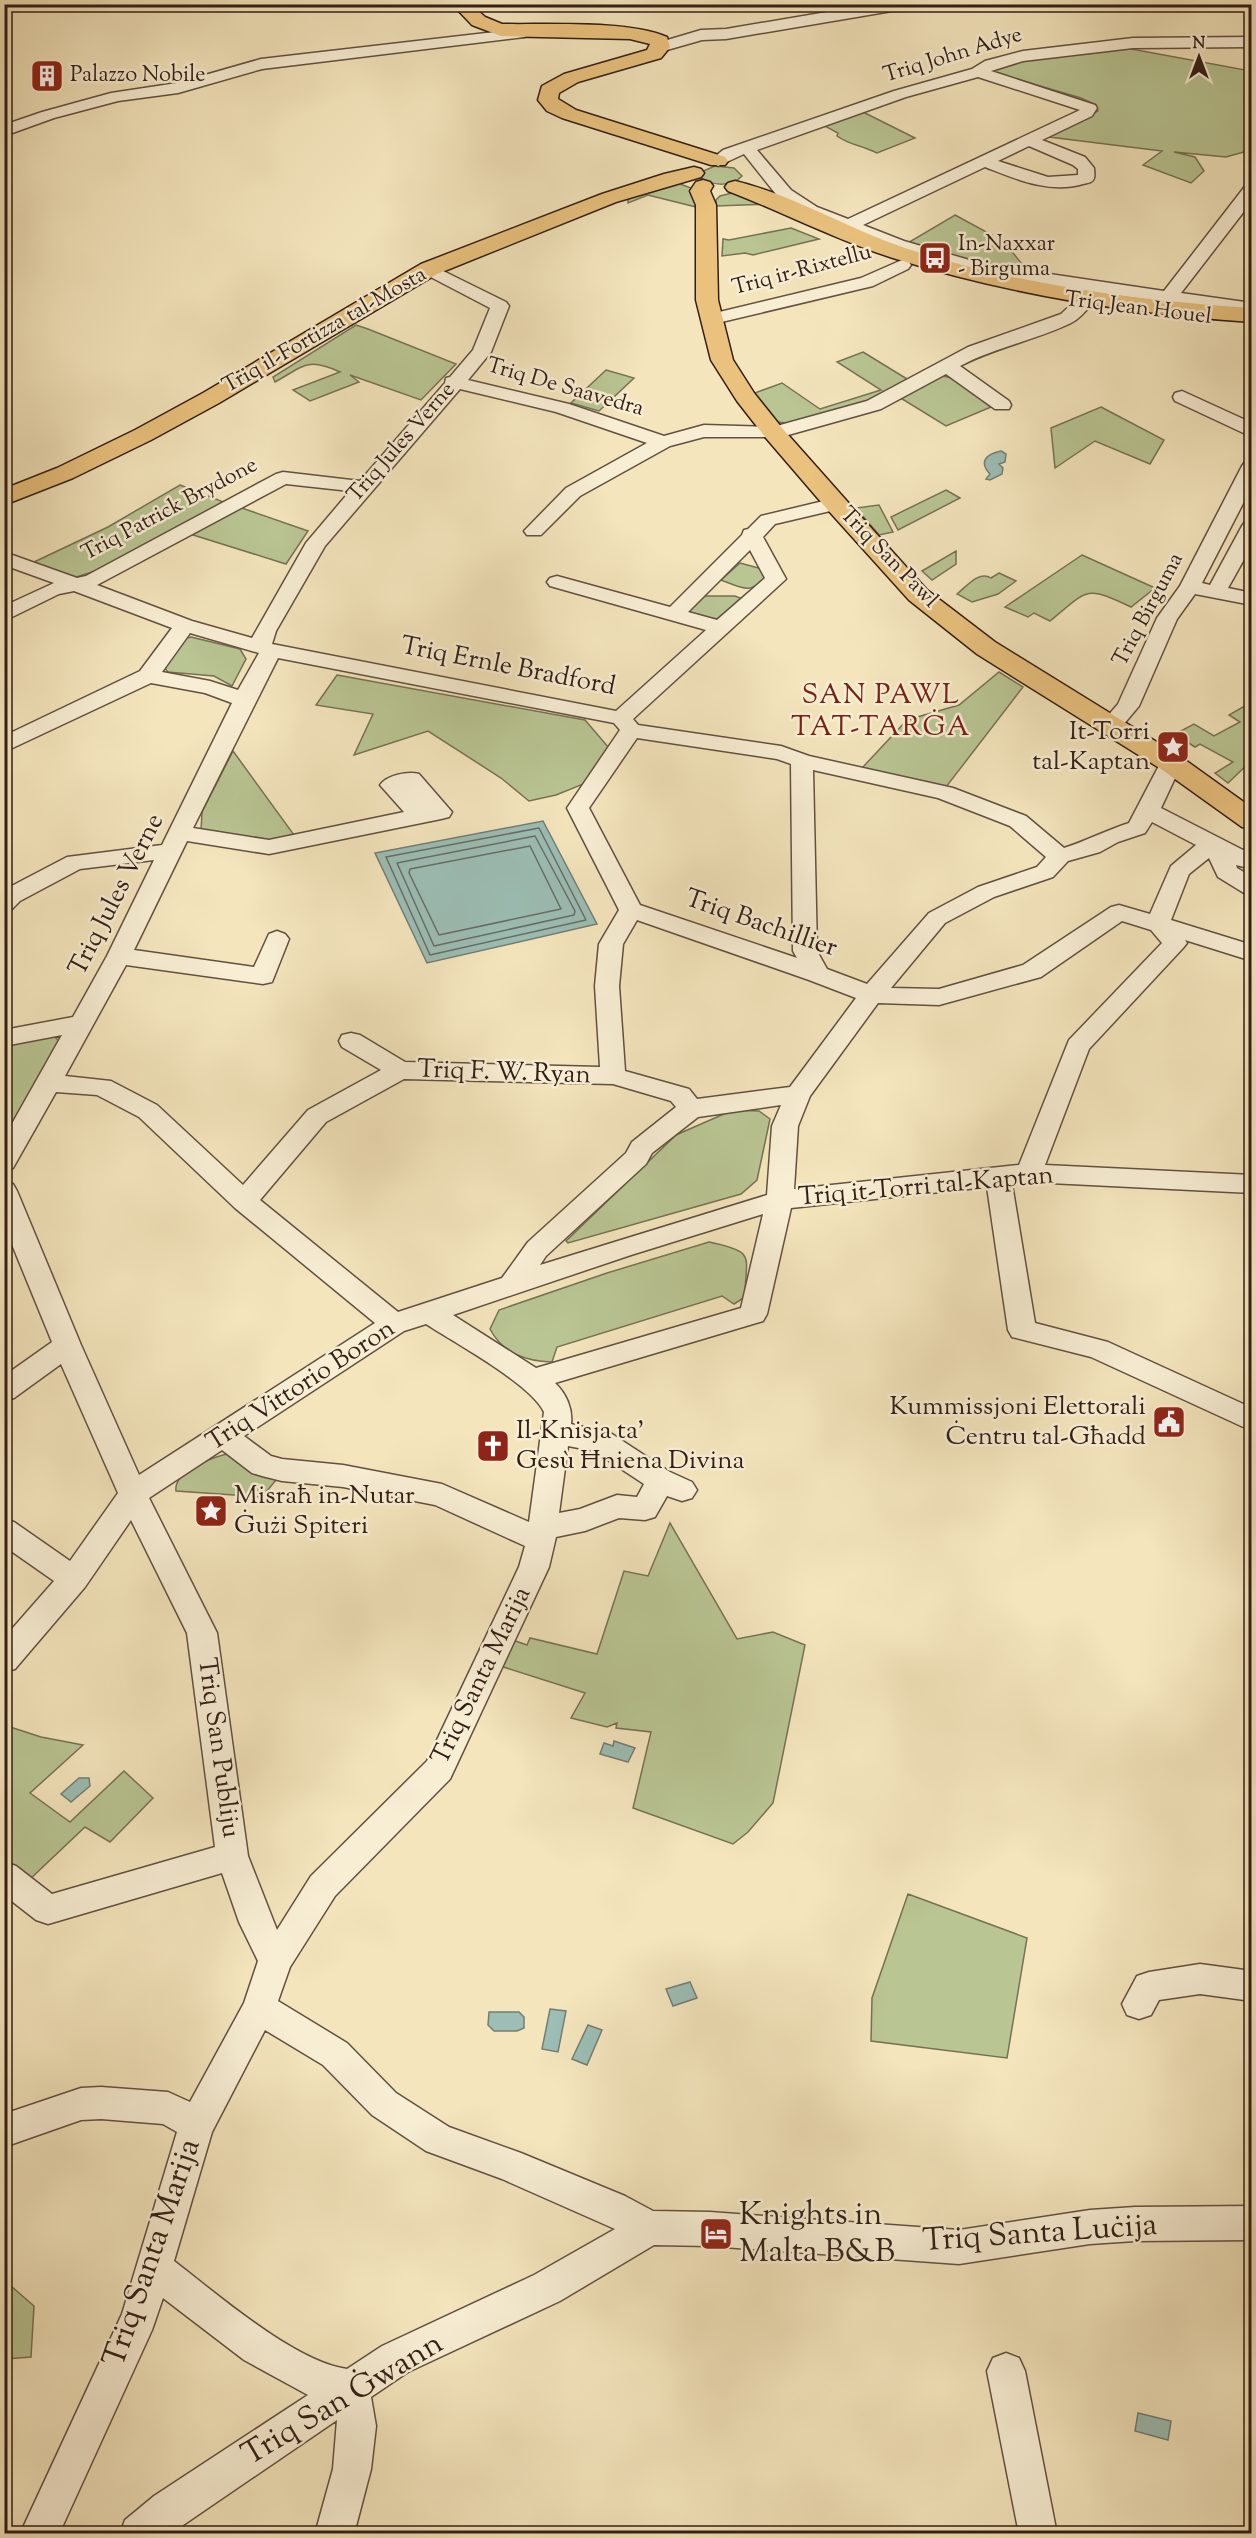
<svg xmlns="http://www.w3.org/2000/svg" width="1256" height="2538" font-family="'Sorts Mill Goudy',serif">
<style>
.green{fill:#b9c593;stroke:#767254;stroke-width:1.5}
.water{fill:#9cbeb5;stroke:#727e75;stroke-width:1.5}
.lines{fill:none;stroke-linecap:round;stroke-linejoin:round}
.shore{stroke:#676e66;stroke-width:1.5}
.minor-casing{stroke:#625040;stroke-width:3}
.major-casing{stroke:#321e16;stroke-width:3}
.minor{fill:#f8eed4;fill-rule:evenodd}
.major{fill:#eac27e;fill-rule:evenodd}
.labels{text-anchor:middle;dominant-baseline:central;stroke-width:5;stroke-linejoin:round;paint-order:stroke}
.far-street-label{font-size:22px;fill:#321e16;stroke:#f8eed4}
.far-poi-label{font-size:22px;fill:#321e16;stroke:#f8eed4;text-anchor:start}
.street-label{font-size:26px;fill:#321e16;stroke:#f8eed4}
.poi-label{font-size:26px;fill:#321e16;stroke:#f8eed4;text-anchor:end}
.quarter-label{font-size:28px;letter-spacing:1.5px;fill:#7a1f14;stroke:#f8eed4}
.near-poi-label{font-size:32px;fill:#321e16;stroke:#f8eed4;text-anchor:start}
.near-street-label{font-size:32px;fill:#321e16;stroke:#f8eed4}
</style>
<rect width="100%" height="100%" fill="#f4e5bd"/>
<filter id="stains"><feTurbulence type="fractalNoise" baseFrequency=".00333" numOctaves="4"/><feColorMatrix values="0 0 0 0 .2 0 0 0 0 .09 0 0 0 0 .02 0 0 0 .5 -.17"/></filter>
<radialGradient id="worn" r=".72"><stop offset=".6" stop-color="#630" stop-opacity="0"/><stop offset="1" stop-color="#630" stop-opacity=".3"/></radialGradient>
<path class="green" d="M1126,48L1251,71V150L1226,157L1174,152L1195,157L1204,171L1191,183L1143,165L1162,151L1049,137L1098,111L1096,105L1081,98L995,73L989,67L1013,61L1083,51L1086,54Z
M861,111L915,138L877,153C861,145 849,145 837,136L838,133L821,124Z
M715,166L734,168L742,176C732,187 713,186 701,178V172Z
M664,184H680L694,189L698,197L696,207L648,195L628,203V196Z
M736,192L770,204L716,206V200L720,196Z
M955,215L992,235L989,237L1013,253L1031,275L980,264L906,244Z
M791,228L819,239L753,255L745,253L722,256L723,239L729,240Z
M356,325L368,329L456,364L421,400L350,375L359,382L310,401L293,390L340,372C307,357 304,366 275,382L273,377Z
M863,352L912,382C890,393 791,435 771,419C764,413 758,401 752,394L782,383L820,409L881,390L837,362Z
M606,370L634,378L599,411L571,403Z
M943,376L952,378L991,407L946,426L899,397Z
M1101,407L1164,440L1150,464L1095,441L1055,468L1051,428Z
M180,485L226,503L105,568L73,578L34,562L108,527Z
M946,490L960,498L898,530L891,517Z
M879,505L893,532L879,535L856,508Z
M239,507L308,531L286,564L190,534Z
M956,551V564L932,580L922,571Z
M1082,555L1155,588L1131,607C1085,585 1089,589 1050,621L1034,613L1028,617L1005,607Z
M740,563L762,569L769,577C748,594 745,589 721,580Z
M999,573L1016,581L998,594L972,602L957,594C966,587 979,570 991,578Z
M702,596H735L745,600C721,621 722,623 691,613L689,608Z
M191,637L240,649L246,659L232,686L214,676L168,672L163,666L183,639Z
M999,672L1023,687L946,787L862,768L907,720L959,705Z
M337,675L585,720L609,748L586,783L556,795L529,801L501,778L428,731L354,755L373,714L316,705Z
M1248,704L1251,705V761L1228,783L1215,773L1233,762L1200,744L1195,747L1175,734L1194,724L1214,736L1240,722L1229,715Z
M233,751L294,835L270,841L201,831L202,812Z
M53,1036L62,1043L12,1132L5,1133L4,1045Z
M733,1110L759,1111L770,1119L757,1180L741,1194L568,1243L566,1241L676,1135Z
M709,1242C758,1252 745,1256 745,1297L734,1304L722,1296L557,1347L552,1362C526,1361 503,1354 490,1329L499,1310L607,1273Z
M232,1453L251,1469L276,1480L262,1497L176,1491C173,1471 215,1456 232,1453Z
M670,1523L737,1639L773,1632L805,1645L773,1803L748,1832L733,1844L633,1808L651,1732L616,1728L617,1723L607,1727L571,1718L585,1693L494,1664L507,1638L527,1645L530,1638L597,1654L624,1571L648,1576Z
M4,1725L41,1737L83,1745L30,1793L70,1822L124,1771L153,1798L110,1842L85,1827L28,1881L5,1863Z
M908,1894L1027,1938L1007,2058L871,2041L872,1998Z
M4,2280L34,2306L31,2357L5,2359Z"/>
<path class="water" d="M1001,451L1006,454L1005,462L999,464L1003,468L1002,474L990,480L986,479L990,474C978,461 987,454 1001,451Z
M543,821L597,924L427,963L375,853Z
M614,1741L635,1748L628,1762L600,1754L604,1743L613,1746Z
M79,1778H89L90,1786L71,1802L61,1794Z
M690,1982L697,1998L673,2006L666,1989Z
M550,2009L566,2011L558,2052L542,2049Z
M489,2012H519L524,2017V2028L517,2031H494L488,2025Z
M588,2025L602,2030L587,2065L572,2059Z
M1138,2413L1171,2421L1168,2440L1135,2431Z"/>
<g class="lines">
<path class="shore" d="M539,828L586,920L430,955L386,857Z
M535,836L575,911L574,915L434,946L397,863Z
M530,846L561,909L439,935L409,873L410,869Z"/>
<g class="minor-casing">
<path id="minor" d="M874,4H976L969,9L892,11L726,39L702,40L660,52L652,47L654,44L701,30L726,29Z
M520,29L528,34L525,37L262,69L178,93L118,101L54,118L4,136V125L42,112L111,93L177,83L261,59Z
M1252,37V47L1133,48L1023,61L991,71L1095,105L1097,108L1092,116L1042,140L1085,157L1094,168C1094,171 1095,175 1094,178C1093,183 1087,183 1083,184C1049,194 1016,179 985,167L863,225L904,241L983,264L1164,291L1246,185L1252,184V201L1181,293L1252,303V313L1083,291L981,274L892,249L805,215L779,198L744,154L718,166L710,161L723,150L894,91L972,69L985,61L1023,51L1133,38ZM978,77L1080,110L848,219L817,207L791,190L757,150L906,97ZM1029,146L1073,165L1078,169V175L1048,177L998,161Z
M902,260L908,261L911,265L908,269L873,286L713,324L707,323L704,319L707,315L861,278Z
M429,264L506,302L509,306L491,352L468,380L569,404L664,436L704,425L773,427L867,401L968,347L1061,314L1077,299H1089L1092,303C1087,310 1079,319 1071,323C1036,340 996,347 960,366L1009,401L1011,405L1009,409H995L946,374L881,409L781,437H704L670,446L580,496L541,535H527L524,531L566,488L647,443L556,412L460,389L325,546L276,631L272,644L616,711L706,630L550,586L547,582L550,578L557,576L670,607L742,535L744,530L748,529L761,516L836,498L843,500L846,504L843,508L775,524L763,537L786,579L633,719L638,725L781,746L809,756L953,788L1026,816L1064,848C1086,841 1107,830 1129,823L1163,758L1171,756L1179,758L1182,763L1161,808L1243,850L1252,848V865L1244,867L1236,865L1237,868L1252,877V895L1244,893L1218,877L1209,858L1189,874L1171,920L1252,945V961L1185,940L1187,943L1183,948L1089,1049L1045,1165L1252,1175V1193L1029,1182L1012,1184L1035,1323L1108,1342L1252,1408V1431L1091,1357L1012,1337L1008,1330L987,1187L791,1208L767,1314L763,1321L555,1383C566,1393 573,1409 571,1424L612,1434L670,1472L692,1482L697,1490L692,1498L682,1501L667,1496L655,1517L645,1520L619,1518L585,1531L556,1537L549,1567L450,1779L335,1896L290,1967L278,2001L347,2043L396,2093L449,2127L521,2153L625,2196L653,2211L710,2212L959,2230L1090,2210L1135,2207L1252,2206V2240L1135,2241L1090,2244L959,2264L710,2246L654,2245L560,2301L408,2372L371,2397L376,2426L371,2469L354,2534H315L333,2469L337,2420L170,2534H120L125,2520L154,2496L308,2395L244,2360L163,2298L152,2330L59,2534H20L122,2314L177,2132L163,2124L101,2119L81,2120L4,2147V2114L81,2088L101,2087L168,2092L190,2102L244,2003L258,1961L239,1922L222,1873L48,1924L36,1920L4,1895V1862L16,1866L52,1894L215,1847L187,1633L131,1520L85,1587L15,1669L4,1672V1638L54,1581L4,1546V1519L14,1522L70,1561L118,1493L61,1364L14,1398L4,1401V1376L52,1342L4,1225V1182L13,1184L17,1191L81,1345L139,1475L375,1323L235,1208L139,1117L97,1095L56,1092L13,1168L4,1171V1138L62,1035L4,1046V1030L73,1017L107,956L154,860L80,869L20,901L12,909L4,911V890L67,857L162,845L232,703L205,693L151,683L4,752V736L140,671L172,628L74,591L59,594L4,621V606L54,583L4,565V552L77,578L86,576L276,474L283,472L360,481L445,383L446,378L450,377L473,350L490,308L423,273L420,269L423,265ZM286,484L350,491L306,543L252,638L192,621L97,585ZM750,550L765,578L717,620L688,612ZM190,633L259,653L238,690L210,681L162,672ZM278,658L614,723L620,730L567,808L619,910L599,944L595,986L600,1067L405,1062L360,1035L351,1033L342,1035L339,1041L342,1047L381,1070L308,1110L243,1185L157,1105L111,1081L65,1076L126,965L263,984L272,982L289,939L285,934L277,931L269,934L254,967L134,950L187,841L269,854L441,819L449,817L452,812L419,774C408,771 387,775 380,785L404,812L269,840L193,828ZM637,738L777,759L791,764L793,951L797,958L640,905L589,808ZM813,770L938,798L1010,826L1046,857L1037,867L978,887L929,913L867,984L827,969L817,951ZM1152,822L1196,845L1171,866L1150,914L1119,905L1111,907L1023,965L939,989L891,988L945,923L994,897L1053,877L1068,861L1100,852L1118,842L1145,833ZM637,920L809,980L856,998L790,1087L697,1099L689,1089L625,1071L619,986L623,944ZM1122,921L1151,930L1162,943L1069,1040L1019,1165L794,1189L798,1126L810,1096L878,1003L939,1005L1041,977ZM404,1079L613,1084L671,1101L676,1107L632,1142L626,1153L528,1242L502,1278L398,1312L260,1200L326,1122ZM781,1105L772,1126L767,1195L540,1265L546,1256L646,1164L652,1153L698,1117ZM763,1214L741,1308L536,1368L453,1315L631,1255ZM426,1324C455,1343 531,1384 544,1412L529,1522L442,1484L343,1465L282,1459L271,1456L244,1436L404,1331ZM568,1446L594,1451L644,1484L637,1497L617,1495L580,1509L559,1513ZM222,1450L252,1473L262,1476L282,1481L343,1487L435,1505L525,1546L519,1567L427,1761L311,1876L277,1930L248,1856L217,1633L149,1498ZM265,2030L323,2065L372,2115L426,2151L502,2179L615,2229L534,2275L382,2346L347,2369C295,2362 217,2294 174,2261L212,2132Z
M1182,391L1252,423V437L1175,401L1173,397L1175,393Z
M1252,460V486L1202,583L1210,585L1242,526L1245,522L1252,520V545L1228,588L1252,593V605L1195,594L1177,619L1139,706L1118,731L1110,733L1102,731L1099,726L1118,704L1157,618L1180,586L1242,466L1245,462Z
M1200,1964L1252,1971V2001L1200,1994L1159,2000L1151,2015L1139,2019L1127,2015L1122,2004L1137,1976L1149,1972Z
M1006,2353L1019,2358L1025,2371L1057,2534H1019L987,2371L993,2358Z"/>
</g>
<g class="major-casing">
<path id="major" d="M452,4H471L485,17L502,24C546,25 628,20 667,37L670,47L661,58L578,82L559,93L558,99L576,110L725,157L728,161L725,165H711L562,118L547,111L538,100L542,86L564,74L647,50L650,44L630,39L501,36L472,25Z
M694,167L701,169L704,173L701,177L616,202L437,274L219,403L151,440L73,478L4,505V489L57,468L135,430L203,393L421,264L602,194L664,174Z
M703,180L710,182L713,186L710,191L716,205L718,300L733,360L754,393L782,428L845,499L927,590L995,642L1181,757L1252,808V829L1242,827L1161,769L977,654L909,600L827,509L766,438L737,401L711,360L696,300V205L690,191L696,182Z
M735,181C794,195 848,229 905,248C1014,284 1138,301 1252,308V322C1131,314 1008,294 893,258C836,240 783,212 728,191L725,187L728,183Z"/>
</g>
<use href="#minor" class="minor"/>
<use href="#major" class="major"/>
</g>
<defs>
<g id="building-square" transform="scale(1.725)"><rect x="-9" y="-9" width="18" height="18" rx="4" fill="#8f2418" stroke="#f8eed4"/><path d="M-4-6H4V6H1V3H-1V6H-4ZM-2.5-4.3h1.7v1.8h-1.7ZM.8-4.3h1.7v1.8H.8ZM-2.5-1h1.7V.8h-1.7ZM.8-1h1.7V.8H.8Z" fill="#fff"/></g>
<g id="bus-square" transform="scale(1.725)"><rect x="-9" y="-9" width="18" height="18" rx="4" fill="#8f2418" stroke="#f8eed4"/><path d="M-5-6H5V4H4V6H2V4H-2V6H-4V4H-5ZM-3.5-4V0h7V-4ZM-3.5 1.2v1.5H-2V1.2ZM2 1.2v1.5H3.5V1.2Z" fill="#fff"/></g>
<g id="sight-square" transform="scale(1.725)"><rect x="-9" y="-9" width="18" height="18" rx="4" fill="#8f2418" stroke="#f8eed4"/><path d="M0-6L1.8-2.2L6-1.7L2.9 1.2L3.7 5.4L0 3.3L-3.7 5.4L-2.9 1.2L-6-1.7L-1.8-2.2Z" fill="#fff"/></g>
<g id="civic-square" transform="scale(1.725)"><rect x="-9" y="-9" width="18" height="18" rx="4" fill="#8f2418" stroke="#f8eed4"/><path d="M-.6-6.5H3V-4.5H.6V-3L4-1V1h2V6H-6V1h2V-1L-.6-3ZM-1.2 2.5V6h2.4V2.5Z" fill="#fff"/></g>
<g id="church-square" transform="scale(1.725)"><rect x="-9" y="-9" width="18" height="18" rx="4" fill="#8f2418" stroke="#f8eed4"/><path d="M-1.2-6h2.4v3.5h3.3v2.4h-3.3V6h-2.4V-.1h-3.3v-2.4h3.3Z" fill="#fff"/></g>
<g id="hotel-square" transform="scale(1.725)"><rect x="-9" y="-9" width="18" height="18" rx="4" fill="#8f2418" stroke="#f8eed4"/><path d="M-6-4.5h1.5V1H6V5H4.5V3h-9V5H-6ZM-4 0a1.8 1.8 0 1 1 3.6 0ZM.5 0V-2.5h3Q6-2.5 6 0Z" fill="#fff"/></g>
</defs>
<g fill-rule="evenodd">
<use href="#building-square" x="47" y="76"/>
<use href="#bus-square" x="935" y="258"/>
<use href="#sight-square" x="1173" y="747"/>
<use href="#civic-square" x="1169" y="1422"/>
<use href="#church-square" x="493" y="1446"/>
<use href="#sight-square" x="211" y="1511"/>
<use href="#hotel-square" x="716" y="2234"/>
</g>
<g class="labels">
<g class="far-street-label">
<text transform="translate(953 56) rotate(-17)">Triq John Adye</text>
<text transform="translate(802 271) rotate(-15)">Triq ir-Rixtellu</text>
<text transform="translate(1138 309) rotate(7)">Triq Jean Houel</text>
<text transform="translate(325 331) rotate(-30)">Triq il-Fortizza tal-Mosta</text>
<text transform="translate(565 388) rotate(16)">Triq De Saavedra</text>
<text transform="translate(402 443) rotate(-49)">Triq Jules Verne</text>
<text transform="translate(170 510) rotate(-28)">Triq Patrick Brydone</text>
<text transform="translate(888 558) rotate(46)">Triq San Pawl</text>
<text transform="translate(1149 610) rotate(-62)">Triq Birguma</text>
</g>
<g class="far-poi-label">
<text x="70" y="76">Palazzo Nobile</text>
<text x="958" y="245">In-Naxxar<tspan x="958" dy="25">- Birguma</tspan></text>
</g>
<g class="street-label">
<text transform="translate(508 667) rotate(11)">Triq Ernle Bradford</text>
<text transform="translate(117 895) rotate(-63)">Triq Jules Verne</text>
<text transform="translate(761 924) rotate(19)">Triq Bachillier</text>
<text transform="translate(504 1073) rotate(2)">Triq F. W. Ryan</text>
<text transform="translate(926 1187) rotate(-5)">Triq it-Torri tal-Kaptan</text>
<text transform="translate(301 1386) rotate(-33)">Triq Vittorio Boron</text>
<text transform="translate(482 1676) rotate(-64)">Triq Santa Marija</text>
<text transform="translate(218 1748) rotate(82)">Triq San Publiju</text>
</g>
<g class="poi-label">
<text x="1150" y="732">It-Torri<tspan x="1150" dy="30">tal-Kaptan</tspan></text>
<text x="1146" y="1407">Kummissjoni Elettorali<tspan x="1146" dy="30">Ċentru tal-Għadd</tspan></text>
<text x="516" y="1431" text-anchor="start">Il-Knisja ta'<tspan x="516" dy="30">Gesù Ħniena Divina</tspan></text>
<text x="234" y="1496" text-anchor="start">Misraħ in-Nutar<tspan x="234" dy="30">Ġużi Spiteri</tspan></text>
</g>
<g class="quarter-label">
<text x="881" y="696">SAN PAWL<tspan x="881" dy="32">TAT-TARĠA</tspan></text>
</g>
<g class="near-poi-label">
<text x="739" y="2216">Knights in<tspan x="739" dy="37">Malta B&amp;B</tspan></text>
</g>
<g class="near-street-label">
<text transform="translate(1040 2234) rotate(-4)">Triq Santa Luċija</text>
<text transform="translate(153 2253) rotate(-71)">Triq Santa Marija</text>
<text transform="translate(343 2400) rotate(-31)">Triq San Ġwann</text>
</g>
</g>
<rect width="1256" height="2538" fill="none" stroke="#f4e5bd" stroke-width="24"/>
<rect x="6" y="6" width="1244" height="2526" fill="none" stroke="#321e16" stroke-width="3"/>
<rect x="12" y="12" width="1232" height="2514" fill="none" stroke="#321e16" stroke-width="1.5"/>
<g transform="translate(1199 57)" stroke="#f8eed4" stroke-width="4.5" paint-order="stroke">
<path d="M0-4.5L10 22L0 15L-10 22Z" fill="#321e16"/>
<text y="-9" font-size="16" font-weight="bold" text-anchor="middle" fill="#321e16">N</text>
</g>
<rect width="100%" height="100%" filter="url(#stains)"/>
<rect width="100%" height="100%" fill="url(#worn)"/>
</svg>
